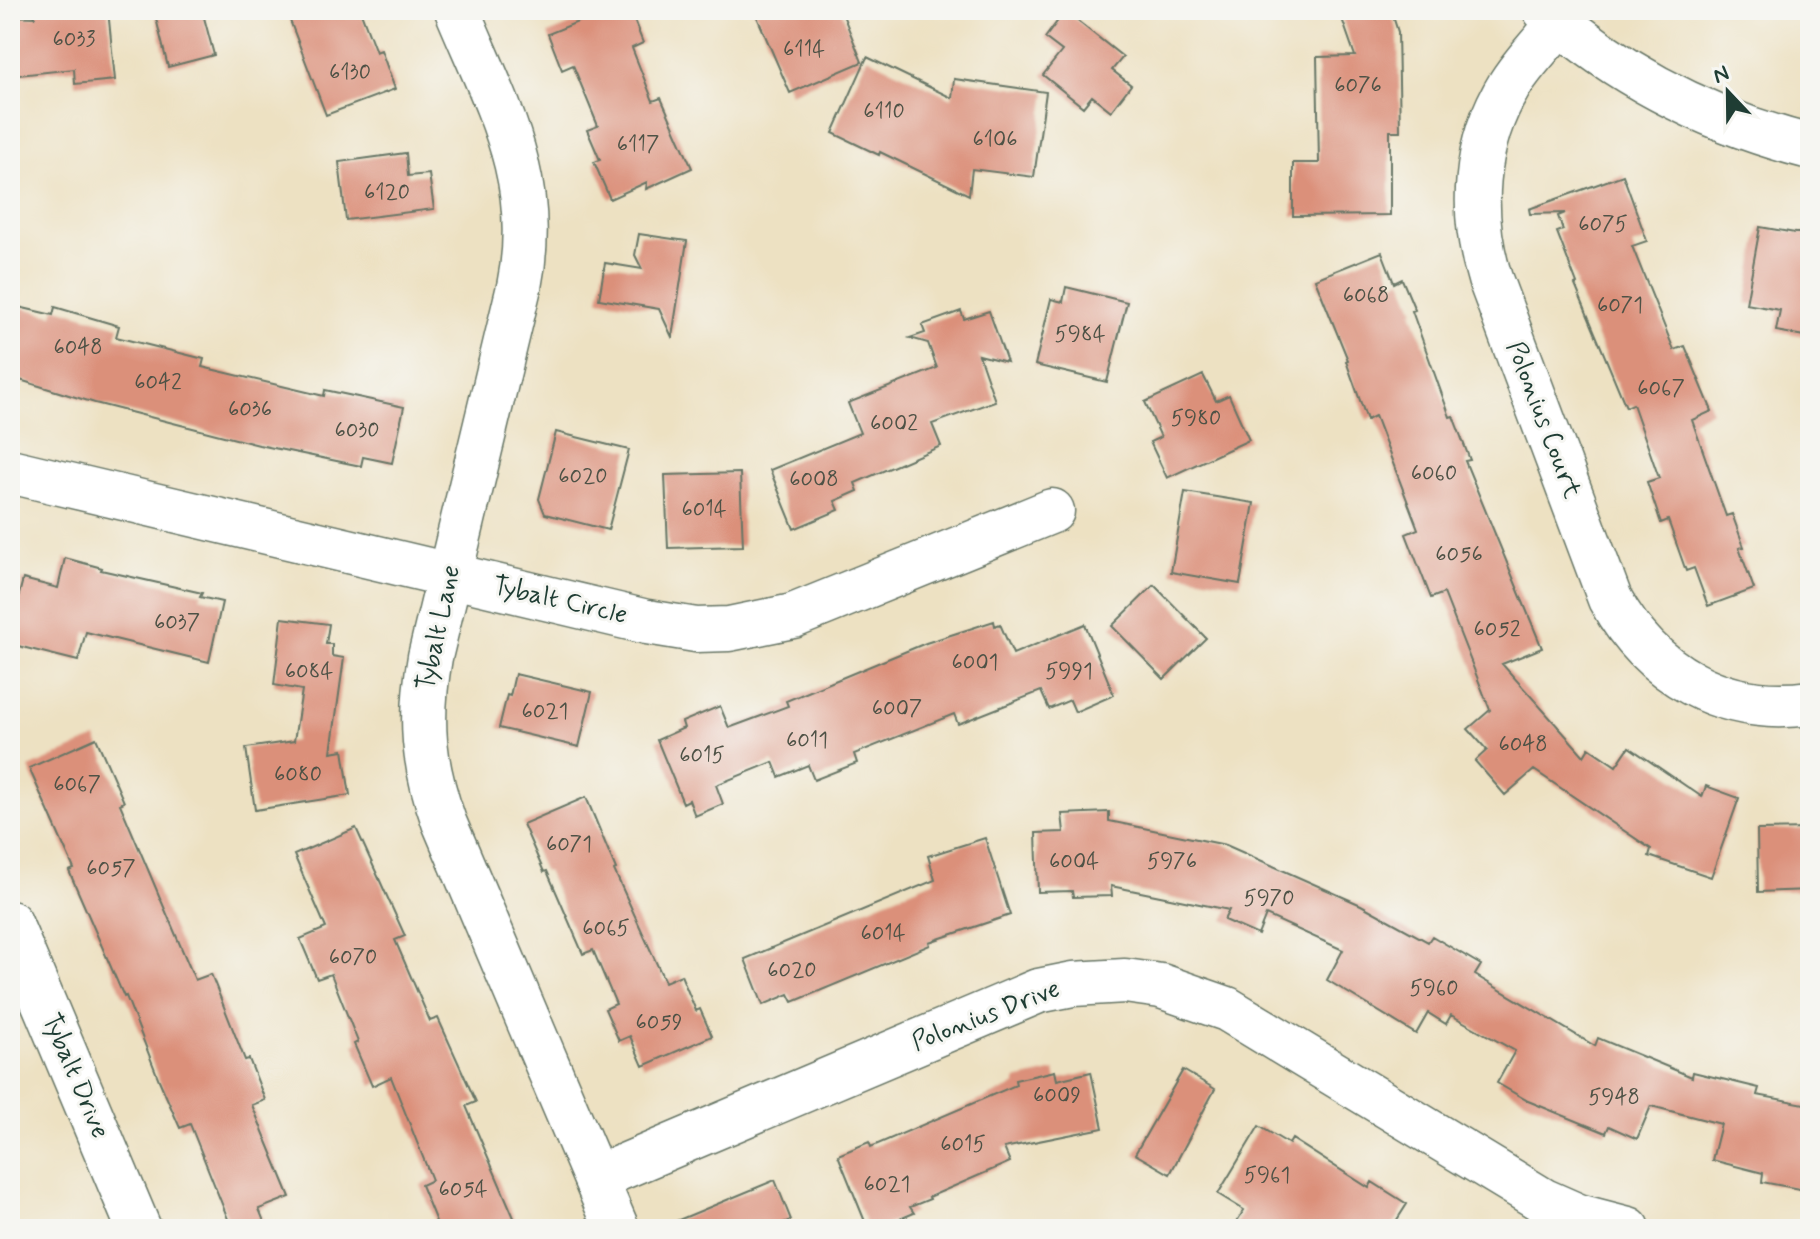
<svg xmlns="http://www.w3.org/2000/svg" width="1820" height="1239" font-family="Mynerve,sans-serif">
<style>
.building{fill:#db907a}
.lines{fill:none;stroke-linecap:round;stroke-linejoin:round}
.street-casing{stroke:#677666;stroke-width:47}
.street{stroke:#fff;stroke-width:44}
.labels{text-anchor:middle;dominant-baseline:central;stroke-width:6;stroke-linejoin:round;paint-order:stroke}
.number-label{font-size:22px;fill:#4e5246}
.street-label{font-size:26px;fill:#1f3d34;stroke:#f6f6f2}
</style>
<rect width="100%" height="100%" fill="#f6f6f2"/>
<filter id="ink" filterUnits="userSpaceOnUse"><feTurbulence type="fractalNoise" baseFrequency=".0125" numOctaves="2"/><feDisplacementMap in="SourceGraphic" scale="16" xChannelSelector="R" yChannelSelector="G"/><feConvolveMatrix kernelMatrix="1 2 1 2 8 2 1 2 1" color-interpolation-filters="sRGB"/></filter>
<filter id="wash" filterUnits="userSpaceOnUse"><feTurbulence type="fractalNoise" baseFrequency=".006" numOctaves="4" result="noise"/><feDisplacementMap in="SourceGraphic" scale="32" xChannelSelector="R" yChannelSelector="G"/><feGaussianBlur stdDeviation="1.8" result="paint"/><feColorMatrix in="noise" values="0 0 0 0 0 0 0 0 0 0 0 0 0 0 0 0 0 1.4 0 .05"/><feComposite in="paint" operator="in"/></filter>
<g filter="url(#wash)">
<rect width="100%" height="100%" fill="#ede1c2"/>
<g id="blocks">
<path class="building" d="M34,10H108L115,80L75,84L74,69L10,76V16L35,17Z
M154,10H202L214,55L168,67Z
M286,10H360L376,52L381,50L395,89L326,115Z
M607,10H630L643,43L632,48L653,101L661,98L692,168L646,189L647,182L610,199L594,162L600,160L587,130L598,126L573,65L562,70L548,34Z
M754,10H841L862,62L790,93Z
M1339,10H1391L1398,32L1400,131H1390V215L1293,216V163H1319L1317,57L1355,56Z
M1065,11L1123,57L1112,70L1131,85L1111,111L1092,96L1083,107L1043,75L1062,51L1045,38Z
M867,57L952,98L954,79L1046,92L1034,177L972,169L969,195L880,152L879,155L833,133Z
M406,153L408,176L429,174L434,209L346,220L339,162Z
M1623,175L1647,241L1632,246L1674,350L1685,346L1712,411L1692,420L1726,516L1732,514L1744,547L1739,548L1754,589L1708,606L1694,568L1686,571L1668,520L1661,523L1647,482L1659,478L1633,404L1626,407L1575,285L1577,284L1557,232L1563,230L1558,216L1565,213L1530,214L1529,209Z
M1760,227L1795,233H1810V337L1776,331L1780,310L1746,304Z
M639,234L687,241L672,337L659,309L599,299L605,263L642,269L635,255Z
M1382,252L1394,283L1402,279L1415,310L1412,311L1450,417L1453,416L1470,460L1465,461L1542,648L1502,664L1584,756L1589,748L1616,766L1629,747L1702,797L1706,786L1739,798L1711,877L1649,856L1651,849L1534,770L1505,795L1475,761L1487,750L1468,729L1490,710L1444,593L1431,598L1406,534L1418,529L1375,416L1367,420L1346,361L1348,360L1315,279Z
M1066,287L1127,302L1107,382L1035,365L1051,299L1063,302Z
M10,305L53,315L55,307L119,326L116,337L204,359L202,367L324,396L325,390L404,407L392,463L363,457L361,466L259,445L95,403L10,377Z
M961,311L964,319L989,311L1007,362L979,355L995,401L932,424L941,446L855,483L858,491L835,501L839,510L794,529L770,470L860,433L848,403L937,368L928,343L910,338L925,333L922,325Z
M1203,375L1216,401L1229,395L1249,440L1167,478L1150,442L1161,437L1145,402Z
M556,432L629,450L608,530L545,514L539,499Z
M740,473L743,546L668,548L665,475Z
M1185,492L1254,503L1240,584L1171,572Z
M65,558L102,568L101,570L202,593L200,597L222,602L209,662L86,632L78,661L10,644V630L23,579L58,588Z
M1154,585L1206,638L1164,679L1112,626Z
M282,618L329,624L326,644H332V656L344,658L331,752L343,750L350,795L255,810L246,748L294,741L302,690L274,685Z
M994,621L995,626L1000,624L1013,654L1085,624L1114,695L1075,712L1070,700L1049,709L1041,691L958,724L954,714L854,754L857,763L814,780L808,765L779,777L773,762L716,785L723,804L695,816L689,800L683,803L657,740L684,728L682,722L720,706L729,728L788,706L786,701L926,643Z
M515,674L592,692L579,747L499,728L507,695L510,696Z
M96,738L124,802L120,804L195,980L211,974L245,1060L249,1059L265,1100L252,1105L290,1197L259,1209L267,1229H232L190,1124L180,1128L159,1080L126,996L124,997L69,871L74,869L29,768Z
M586,797L616,869L614,870L665,982L681,975L696,1011L700,1009L712,1036L643,1066L630,1036L619,1041L605,1009L616,1004L593,950L583,954L547,871L544,872L523,824Z
M1109,812V821L1226,845L1361,905L1428,942L1432,936L1481,965L1475,975L1595,1046L1598,1038L1692,1077L1693,1072L1759,1088L1757,1095L1810,1105V1191L1762,1182L1763,1173L1712,1160L1721,1124L1651,1106L1637,1139L1609,1126L1606,1133L1528,1101L1497,1083L1515,1051L1451,1015L1446,1024L1428,1013L1416,1034L1327,980L1343,950L1266,915L1258,935L1224,920L1229,910L1111,886L1112,896L1073,897L1072,891L1038,892L1036,833L1064,832L1062,814Z
M356,828L405,936L395,940L430,1021L438,1018L476,1102L466,1106L515,1220L495,1229H439L421,1185L432,1180L391,1077L372,1086L354,1044L358,1042L331,974L317,979L300,939L326,928L294,855Z
M1810,829V890L1758,892L1757,830Z
M985,838L1010,915L929,942L930,945L793,1002L789,994L763,1005L745,959L935,880L928,856Z
M1183,1070L1215,1089L1170,1174L1135,1154Z
M1055,1071L1057,1080L1091,1072L1103,1128L1004,1148L1010,1162L929,1197L930,1199L910,1207L914,1213L876,1229H868L838,1155L869,1142L871,1147L1016,1085L1015,1080Z
M1259,1126L1289,1144L1292,1139L1369,1188L1372,1182L1407,1204L1391,1229H1232L1244,1210L1218,1194Z
M775,1180L791,1220L767,1229H657Z"/>
</g>
</g>
<g filter="url(#ink)">
<use href="#blocks" fill-opacity="0" stroke="#677666" stroke-width="2"/>
<g class="lines">
<g class="street-casing">
<path id="street" d="M457,10C497,106 541,180 519,287L430,657C419,720 423,763 444,822L617,1229
M1545,10C1622,77 1711,122 1810,147
M1560,23C1543,42 1524,62 1510,84C1473,144 1470,214 1490,279L1610,599C1651,674 1723,715 1810,703
M10,471L647,622L696,630L729,629L793,616L1052,511
M10,923L139,1229
M596,1178L1038,991L1073,984L1125,981L1161,986L1227,1009L1544,1201L1578,1216L1628,1229"/>
</g>
<use href="#street" class="street"/>
</g>
</g>
<g class="labels">
<g class="number-label">
<text x="74" y="40">6033</text>
<text x="804" y="50">6114</text>
<text x="350" y="73">6130</text>
<text x="1358" y="86">6076</text>
<text x="884" y="112">6110</text>
<text x="995" y="140">6106</text>
<text x="638" y="145">6117</text>
<text x="387" y="193">6120</text>
<text x="1603" y="225">6075</text>
<text x="1366" y="296">6068</text>
<text x="1620" y="306">6071</text>
<text x="1080" y="335">5984</text>
<text x="78" y="348">6048</text>
<text x="158" y="383">6042</text>
<text x="1661" y="389">6067</text>
<text x="250" y="410">6036</text>
<text x="1196" y="419">5980</text>
<text x="894" y="424">6002</text>
<text x="357" y="431">6030</text>
<text x="1434" y="474">6060</text>
<text x="583" y="477">6020</text>
<text x="814" y="480">6008</text>
<text x="704" y="510">6014</text>
<text x="1459" y="555">6056</text>
<text x="177" y="623">6037</text>
<text x="1497" y="630">6052</text>
<text x="975" y="663">6001</text>
<text x="309" y="672">6084</text>
<text x="1069" y="672">5991</text>
<text x="897" y="709">6007</text>
<text x="545" y="712">6021</text>
<text x="807" y="741">6011</text>
<text x="1523" y="745">6048</text>
<text x="702" y="756">6015</text>
<text x="298" y="775">6080</text>
<text x="77" y="785">6067</text>
<text x="569" y="845">6071</text>
<text x="1074" y="862">6004</text>
<text x="1172" y="862">5976</text>
<text x="111" y="869">6057</text>
<text x="1269" y="899">5970</text>
<text x="606" y="929">6065</text>
<text x="883" y="934">6014</text>
<text x="353" y="958">6070</text>
<text x="792" y="971">6020</text>
<text x="1434" y="989">5960</text>
<text x="659" y="1023">6059</text>
<text x="1057" y="1096">6009</text>
<text x="1614" y="1098">5948</text>
<text x="963" y="1145">6015</text>
<text x="1267" y="1176">5961</text>
<text x="887" y="1185">6021</text>
<text x="463" y="1190">6054</text>
</g>
<g class="street-label">
<text transform="translate(1543 420) rotate(69)">Polonius Court</text>
<text transform="translate(560 601) rotate(13)">Tybalt Circle</text>
<text transform="translate(439 628) rotate(-78)">Tybalt Lane</text>
<text transform="translate(986 1016) rotate(-21)">Polonius Drive</text>
<text transform="translate(75 1076) rotate(67)">Tybalt Drive</text>
</g>
</g>
<rect width="1820" height="1239" fill="none" stroke="#f6f6f2" stroke-width="40"/>
<g transform="translate(1728 92) rotate(338)" stroke="#f6f6f2" stroke-width="6" paint-order="stroke">
<path d="M0-6L14 30L0 20L-14 30Z" fill="#1f3d34"/>
<text y="-12" font-size="22" font-weight="bold" text-anchor="middle" fill="#1f3d34">N</text>
</g>
</svg>
